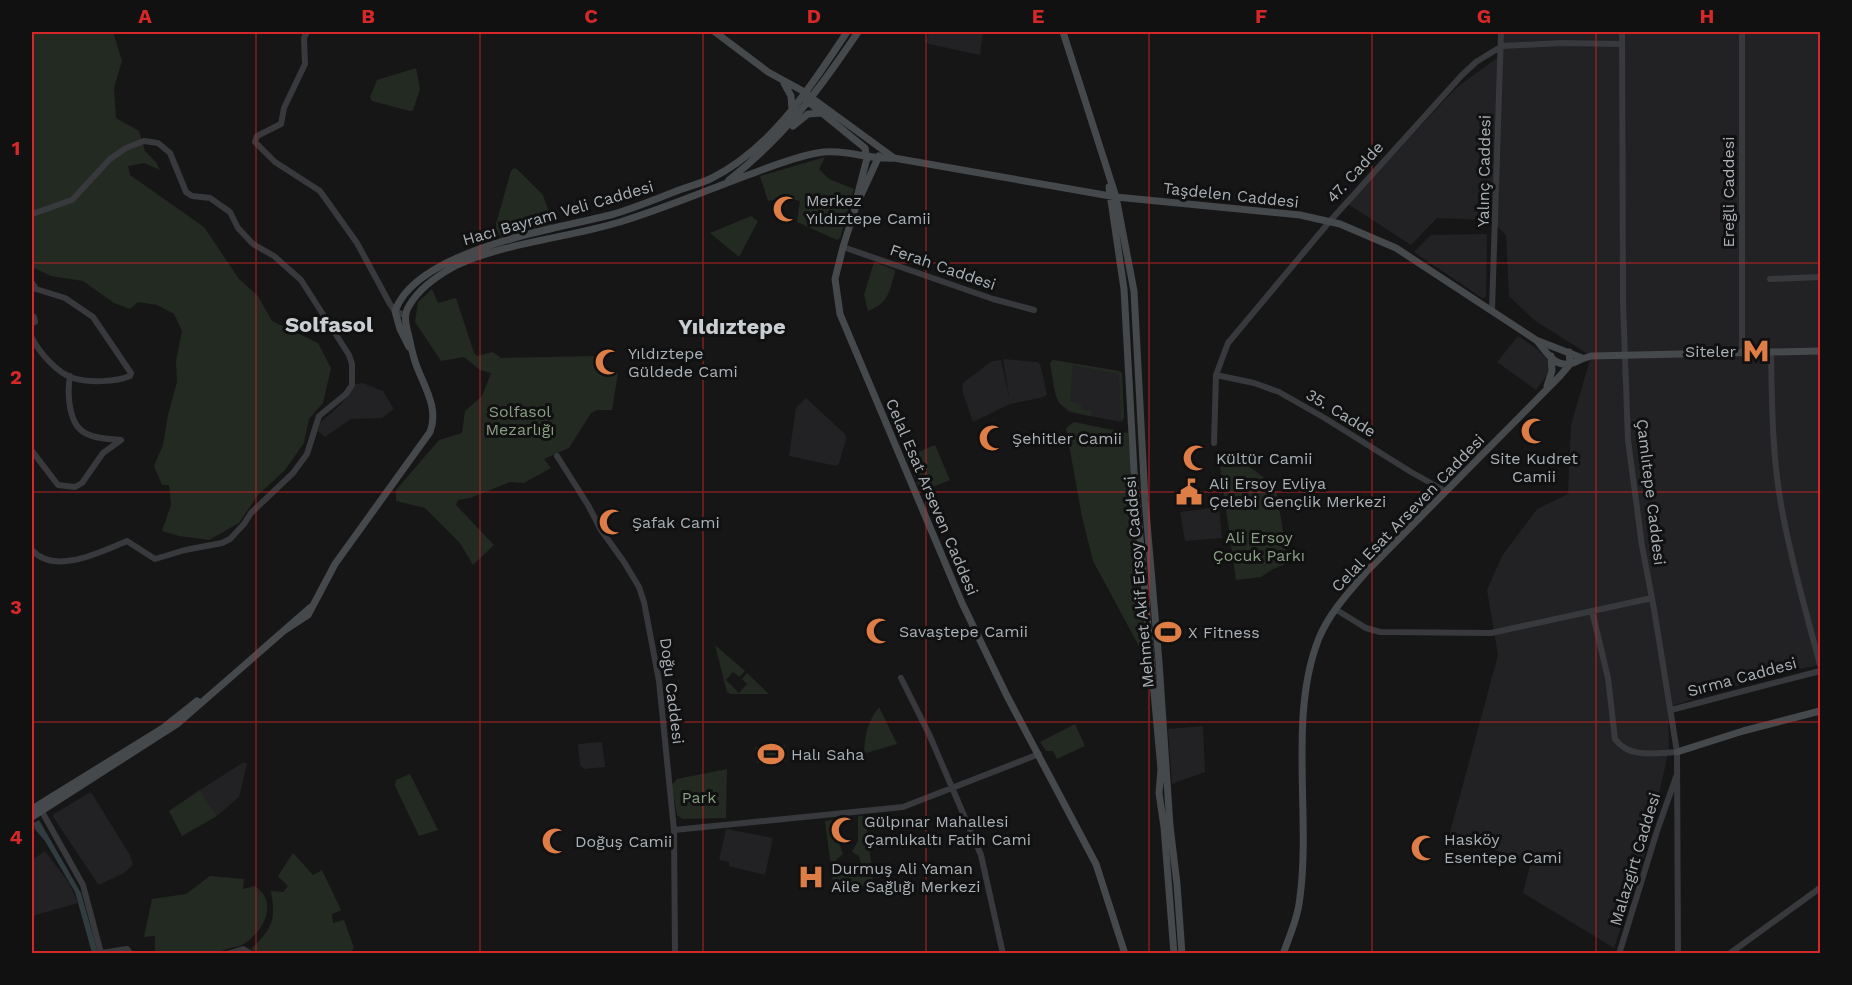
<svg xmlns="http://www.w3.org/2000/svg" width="1852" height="985" font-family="'Work Sans',sans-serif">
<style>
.built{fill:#222224}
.green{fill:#232a22}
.water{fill:#303c3f}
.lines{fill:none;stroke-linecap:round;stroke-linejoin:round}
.tertiary{stroke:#37393c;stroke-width:6}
.secondary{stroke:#45494c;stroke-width:7}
.grid{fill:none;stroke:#d62828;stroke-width:1.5;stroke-opacity:0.55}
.labels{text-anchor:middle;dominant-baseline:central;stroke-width:6;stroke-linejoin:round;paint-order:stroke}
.street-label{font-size:16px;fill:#a9b1b6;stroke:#111112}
.poi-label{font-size:16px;fill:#a9b1b6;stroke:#111112;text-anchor:start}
.park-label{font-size:16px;fill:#899f82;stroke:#111112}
.district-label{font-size:22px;font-weight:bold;fill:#c9ced2;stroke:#111112}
.neatline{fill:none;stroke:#d62828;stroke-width:2}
.grid-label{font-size:20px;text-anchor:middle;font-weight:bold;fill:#d62828}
</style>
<rect width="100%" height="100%" fill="#161617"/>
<path class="built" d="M930,32H983L980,55L929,44L925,42Z
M1502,32H1820V665L1782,672L1668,707L1669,747L1666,763L1646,851L1614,948L1523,893L1531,861L1449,836L1498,655L1487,590L1502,556L1537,509L1568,494L1571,425L1591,356L1534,320L1509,296L1506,235L1491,220L1437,218L1411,245L1348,204L1456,88L1501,55Z
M1487,234L1486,297L1482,298L1414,252L1431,235Z
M1518,336L1537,349L1547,359L1549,367L1548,374L1536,390L1497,362Z
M1003,359L1037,362L1040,364L1047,394L1044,397L1010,404L973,422L962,390L963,383L992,361L1001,360L1010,402Z
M1053,360L1119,371L1122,373L1124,418L1121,422L1069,412L1058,401L1050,363Z
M363,383L383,391L394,409L382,418L351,419L325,437L318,431L321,422L342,403L356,384Z
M806,398L845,434L846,439L839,464L836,466L789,456L796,408Z
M1219,507L1222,538L1185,541L1180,512Z
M1203,726L1205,772L1172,784L1168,729Z
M602,742L605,767L584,769L580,766L578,744Z
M244,762L247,764L239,797L217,816L200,790Z
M91,792L130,855L133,865L124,873L101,884H98L52,815Z
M726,829L773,838L765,875L729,866V862L719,860Z
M45,851L69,883L78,903L32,916V860Z"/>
<path class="green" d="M32,32H113L122,61L114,88L116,118L139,131L145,151L156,162L160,170L144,163L128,166L130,175L204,227L239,279L258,296L272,321L318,343L331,368L323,403L309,419L304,443L285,470L258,495L239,523L209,540L179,536L162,531L171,505L169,485H162L154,466L163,445L168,415L177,382L176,361L182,331L174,314L157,305L138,302L130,309L114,303L83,281L51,276L32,267Z
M416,68L420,89L413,110L410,111L372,101L370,97L377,80Z
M825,157L819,169L829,179L854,189L840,238L837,240L797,222L800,201L786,197L768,201L760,176Z
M514,168L517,169L543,195L553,223L551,226L502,238L496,229V224L511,171Z
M751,216L758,221L739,257L710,233Z
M874,262L895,270V272C889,292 889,303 868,311L864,295Z
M432,289L438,303L456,298L474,353L477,356L493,352L501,358L595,356L608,372L618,373L612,410H597L591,413L569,448L544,459L551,468L524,483L510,482L470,498L458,500L456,505L494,545L473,565L460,543L425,508L396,501V490L439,440L462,433L465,411L482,396L491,373L480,370L464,357L441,361L415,322L418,302Z
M1053,360L1119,371L1122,373L1124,418L1121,422L1119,374L1073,365L1070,401L1081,405V409L1092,411L1091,416C1051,409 1057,399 1050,363Z
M1074,422L1128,433L1147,661L1093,561L1082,517L1066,428Z
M935,445L950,480L921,492L906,457Z
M1228,455C1246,465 1267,475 1277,494L1288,563L1273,569L1261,577L1236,580L1219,459Z
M715,645L745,671L739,677L733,672L726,680L739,693L747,684L742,679L747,673L769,694H730L727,692Z
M879,707L897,744L866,753L864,752C865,734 868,721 879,707Z
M1075,724L1085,746L1057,759L1053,751H1046L1040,742Z
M785,745L786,761L757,763L755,747Z
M727,769L726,818L682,819L677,815L672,785L677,779Z
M410,774L438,830L419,836L395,786L396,780Z
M200,790L217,816L182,836L169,811Z
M858,816H862L866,820L873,880L869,885L834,890L825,821L841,819L831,828L836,834L843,854L836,860L839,865L850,869L861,863L859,856L852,852L858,841Z
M293,853L313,875L322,870L341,910L332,914L333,923L344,920L354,948L350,953L258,954L251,949C273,928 276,920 271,891L283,892L288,886L278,876Z
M210,876L244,879L243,889L255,886C259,889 263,893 265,897C273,915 258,936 242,945C234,948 226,948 219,953L164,954L155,952V936L144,937L152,899L186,894Z"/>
<path class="water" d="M39,820L81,893L98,953H92L75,892L45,841L34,828L35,826H32V824Z"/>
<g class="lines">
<path class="tertiary" d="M307,32L304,38L305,64L284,108L281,124L257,136L255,142L275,162L320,191L357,243L390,304L395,311L406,316
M1622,32L1623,302L1628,440L1642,546L1654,609L1677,752L1678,954
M1742,32V353
M32,214L72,200L110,159L126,148L144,141L158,143L170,153L186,192L192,196L210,198L230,212L238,228L253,244L274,256L301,280L349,355L352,364V385L346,394L319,416L307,454L293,473L251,513L244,524L230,539L222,543L185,550L155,559L127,541C102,551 55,576 32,550
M843,247L993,299L1034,310
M1770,279L1820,277
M32,283L36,289L65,298L93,317L131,373L130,376C116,382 88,383 73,378C57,373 39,352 32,338
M1492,310L1501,32
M32,316L34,317L35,322L32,323
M1771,352C1772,403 1772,454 1781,504C1790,558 1806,611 1820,665
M1216,375L1254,383L1279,392L1323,417L1411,472L1445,491
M1214,443L1216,375L1228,343L1330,221L1462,75L1476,62L1502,46L1561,43L1622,44
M32,451L58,485L75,487L82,483L103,453L121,440C110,439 97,439 87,434C68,426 67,393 70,376
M557,456L588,505L601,530L624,562L639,587L644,602L659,681L674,830L675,954
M1335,609L1366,628L1380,632L1491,633L1652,598
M1592,611L1608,678L1615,739C1629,759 1656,753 1677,752
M901,678L929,734L981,855L1003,954
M1671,710L1820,671
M41,810L83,885L101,953L127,949L131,954
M674,830L903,807L1039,754
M227,954L243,949L252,954
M1619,954L1657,831L1676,777
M1729,954L1820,888"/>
<path class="secondary" d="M1063,32L1116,197L1134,291L1145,500L1159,662L1170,826L1177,884L1182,954
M784,83L791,96L792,110
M806,100L865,148L867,158L857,197
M793,126L808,114L822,113
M879,156L856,206L843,247L835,279L840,314L962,603L1007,696L1096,864L1125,954
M894,158L1116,197L1300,215L1340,224L1396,248L1536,340L1582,358
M729,180C785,136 819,90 858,32
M1109,187L1124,289L1134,471L1161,769L1159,793L1164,827L1174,954
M1538,342C1547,353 1556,369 1573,363C1579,360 1584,358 1591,356L1820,351
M409,347L400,329L395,311C417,249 557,229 614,214C634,208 654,200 674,192C686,187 700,184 712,178C773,147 811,86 847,32
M1547,386L1552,371L1551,356
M285,630L308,615L335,564L430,432C439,409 425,388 417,367C413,357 411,347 409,337C406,326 403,315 409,306C419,288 440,274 457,265C508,242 567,238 620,222C663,209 705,191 748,175C770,167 794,157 817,153C843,148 868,160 894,158L801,90L768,72L715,32
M1677,752L1743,731L1820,711
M32,809L163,728L197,701
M32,817L177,724L311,607
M1283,954C1290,935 1298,917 1300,897C1311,815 1288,715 1319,638C1330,612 1349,592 1367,571L1560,376L1570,364L1569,352"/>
</g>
<path class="grid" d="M256,32V954M480,32V954M703,32V954M926,32V954M1149,32V954M1372,32V954M1596,32V954M32,263H1820M32,492H1820M32,722H1820"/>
<defs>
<g id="mosque-bare" transform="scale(2.07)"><path d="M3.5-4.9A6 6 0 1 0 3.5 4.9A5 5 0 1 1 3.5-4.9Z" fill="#df7d46" stroke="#111112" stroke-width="2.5" paint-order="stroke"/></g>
<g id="metro-bare" transform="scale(2.07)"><path d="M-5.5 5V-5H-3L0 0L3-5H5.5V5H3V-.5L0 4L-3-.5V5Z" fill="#df7d46" stroke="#111112" stroke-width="2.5" paint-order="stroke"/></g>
<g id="civic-bare" transform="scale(2.07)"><path d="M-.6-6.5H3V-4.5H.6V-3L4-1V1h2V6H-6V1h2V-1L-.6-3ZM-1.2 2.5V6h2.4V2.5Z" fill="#df7d46" stroke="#111112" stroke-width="2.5" paint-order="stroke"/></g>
<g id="stadium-bare" transform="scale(2.07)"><path d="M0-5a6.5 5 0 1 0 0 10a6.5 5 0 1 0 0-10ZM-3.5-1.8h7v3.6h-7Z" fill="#df7d46" stroke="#111112" stroke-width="2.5" paint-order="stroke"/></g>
<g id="hospital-bare" transform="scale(2.07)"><path d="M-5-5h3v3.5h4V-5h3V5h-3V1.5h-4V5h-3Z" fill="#df7d46" stroke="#111112" stroke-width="2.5" paint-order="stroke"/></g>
</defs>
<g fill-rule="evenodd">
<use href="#mosque-bare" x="786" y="209"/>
<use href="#metro-bare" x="1756" y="351"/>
<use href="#mosque-bare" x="608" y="362"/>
<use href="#mosque-bare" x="1534" y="431"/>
<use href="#mosque-bare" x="992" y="438"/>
<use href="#mosque-bare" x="1196" y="458"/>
<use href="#civic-bare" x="1189" y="492"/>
<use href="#mosque-bare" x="612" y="522"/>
<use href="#mosque-bare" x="879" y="631"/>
<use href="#stadium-bare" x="1168" y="632"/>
<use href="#stadium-bare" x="771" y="754"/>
<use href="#mosque-bare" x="844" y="830"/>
<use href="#mosque-bare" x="555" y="841"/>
<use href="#mosque-bare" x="1424" y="848"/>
<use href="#hospital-bare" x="811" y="877"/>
</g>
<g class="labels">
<g class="street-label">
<text transform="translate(1484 171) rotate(-89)">Yalınç Caddesi</text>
<text transform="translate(1355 172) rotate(-48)">47. Cadde</text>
<text transform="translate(1728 192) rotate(-90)">Ereğli Caddesi</text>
<text transform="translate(1231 195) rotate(6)">Taşdelen Caddesi</text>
<text transform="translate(558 213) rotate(-16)">Hacı Bayram Veli Caddesi</text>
<text transform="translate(943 267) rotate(19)">Ferah Caddesi</text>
<text transform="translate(1341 413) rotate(31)">35. Cadde</text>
<text transform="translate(1651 492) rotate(83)">Çamlıtepe Caddesi</text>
<text transform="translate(932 497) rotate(67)">Celal Esat Arseven Caddesi</text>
<text transform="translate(1408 513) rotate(-46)">Celal Esat Arseven Caddesi</text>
<text transform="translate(1139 582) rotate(-95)">Mehmet Akif Ersoy Caddesi</text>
<text transform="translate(1742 677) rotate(-15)">Sırma Caddesi</text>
<text transform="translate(672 691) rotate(83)">Doğu Caddesi</text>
<text transform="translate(1635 859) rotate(-73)">Malazgirt Caddesi</text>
</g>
<g class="poi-label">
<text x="806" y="200">Merkez<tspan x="806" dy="18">Yıldıztepe Camii</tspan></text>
<text x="1736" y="351" text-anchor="end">Siteler</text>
<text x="628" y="353">Yıldıztepe<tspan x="628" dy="18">Güldede Cami</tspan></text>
<text x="1012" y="438">Şehitler Camii</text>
<text x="1216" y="458">Kültür Camii</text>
<text x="1534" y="458" text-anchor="middle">Site Kudret<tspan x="1534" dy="18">Camii</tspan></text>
<text x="1209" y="483">Ali Ersoy Evliya<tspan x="1209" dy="18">Çelebi Gençlik Merkezi</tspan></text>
<text x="632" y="522">Şafak Cami</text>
<text x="899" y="631">Savaştepe Camii</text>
<text x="1188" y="632">X Fitness</text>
<text x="791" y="754">Halı Saha</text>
<text x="864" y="821">Gülpınar Mahallesi<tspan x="864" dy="18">Çamlıkaltı Fatih Cami</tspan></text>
<text x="1444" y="839">Hasköy<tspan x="1444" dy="18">Esentepe Cami</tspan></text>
<text x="575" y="841">Doğuş Camii</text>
<text x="831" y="868">Durmuş Ali Yaman<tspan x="831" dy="18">Aile Sağlığı Merkezi</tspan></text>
</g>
<g class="park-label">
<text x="520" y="411">Solfasol<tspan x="520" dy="18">Mezarlığı</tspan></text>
<text x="1259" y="537">Ali Ersoy<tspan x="1259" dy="18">Çocuk Parkı</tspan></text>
<text x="699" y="797">Park</text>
</g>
<g class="district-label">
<text x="329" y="324">Solfasol</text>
<text x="732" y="326">Yıldıztepe</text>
</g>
</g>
<rect width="1852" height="985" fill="none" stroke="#111112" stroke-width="66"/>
<rect x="33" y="33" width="1786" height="919" class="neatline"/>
<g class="grid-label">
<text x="145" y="23">A</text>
<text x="368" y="23">B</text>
<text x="591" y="23">C</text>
<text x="814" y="23">D</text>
<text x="1038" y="23">E</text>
<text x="1261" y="23">F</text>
<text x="1484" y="23">G</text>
<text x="1707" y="23">H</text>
<text x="16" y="155">1</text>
<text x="16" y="384">2</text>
<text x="16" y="614">3</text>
<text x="16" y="844">4</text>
</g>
</svg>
